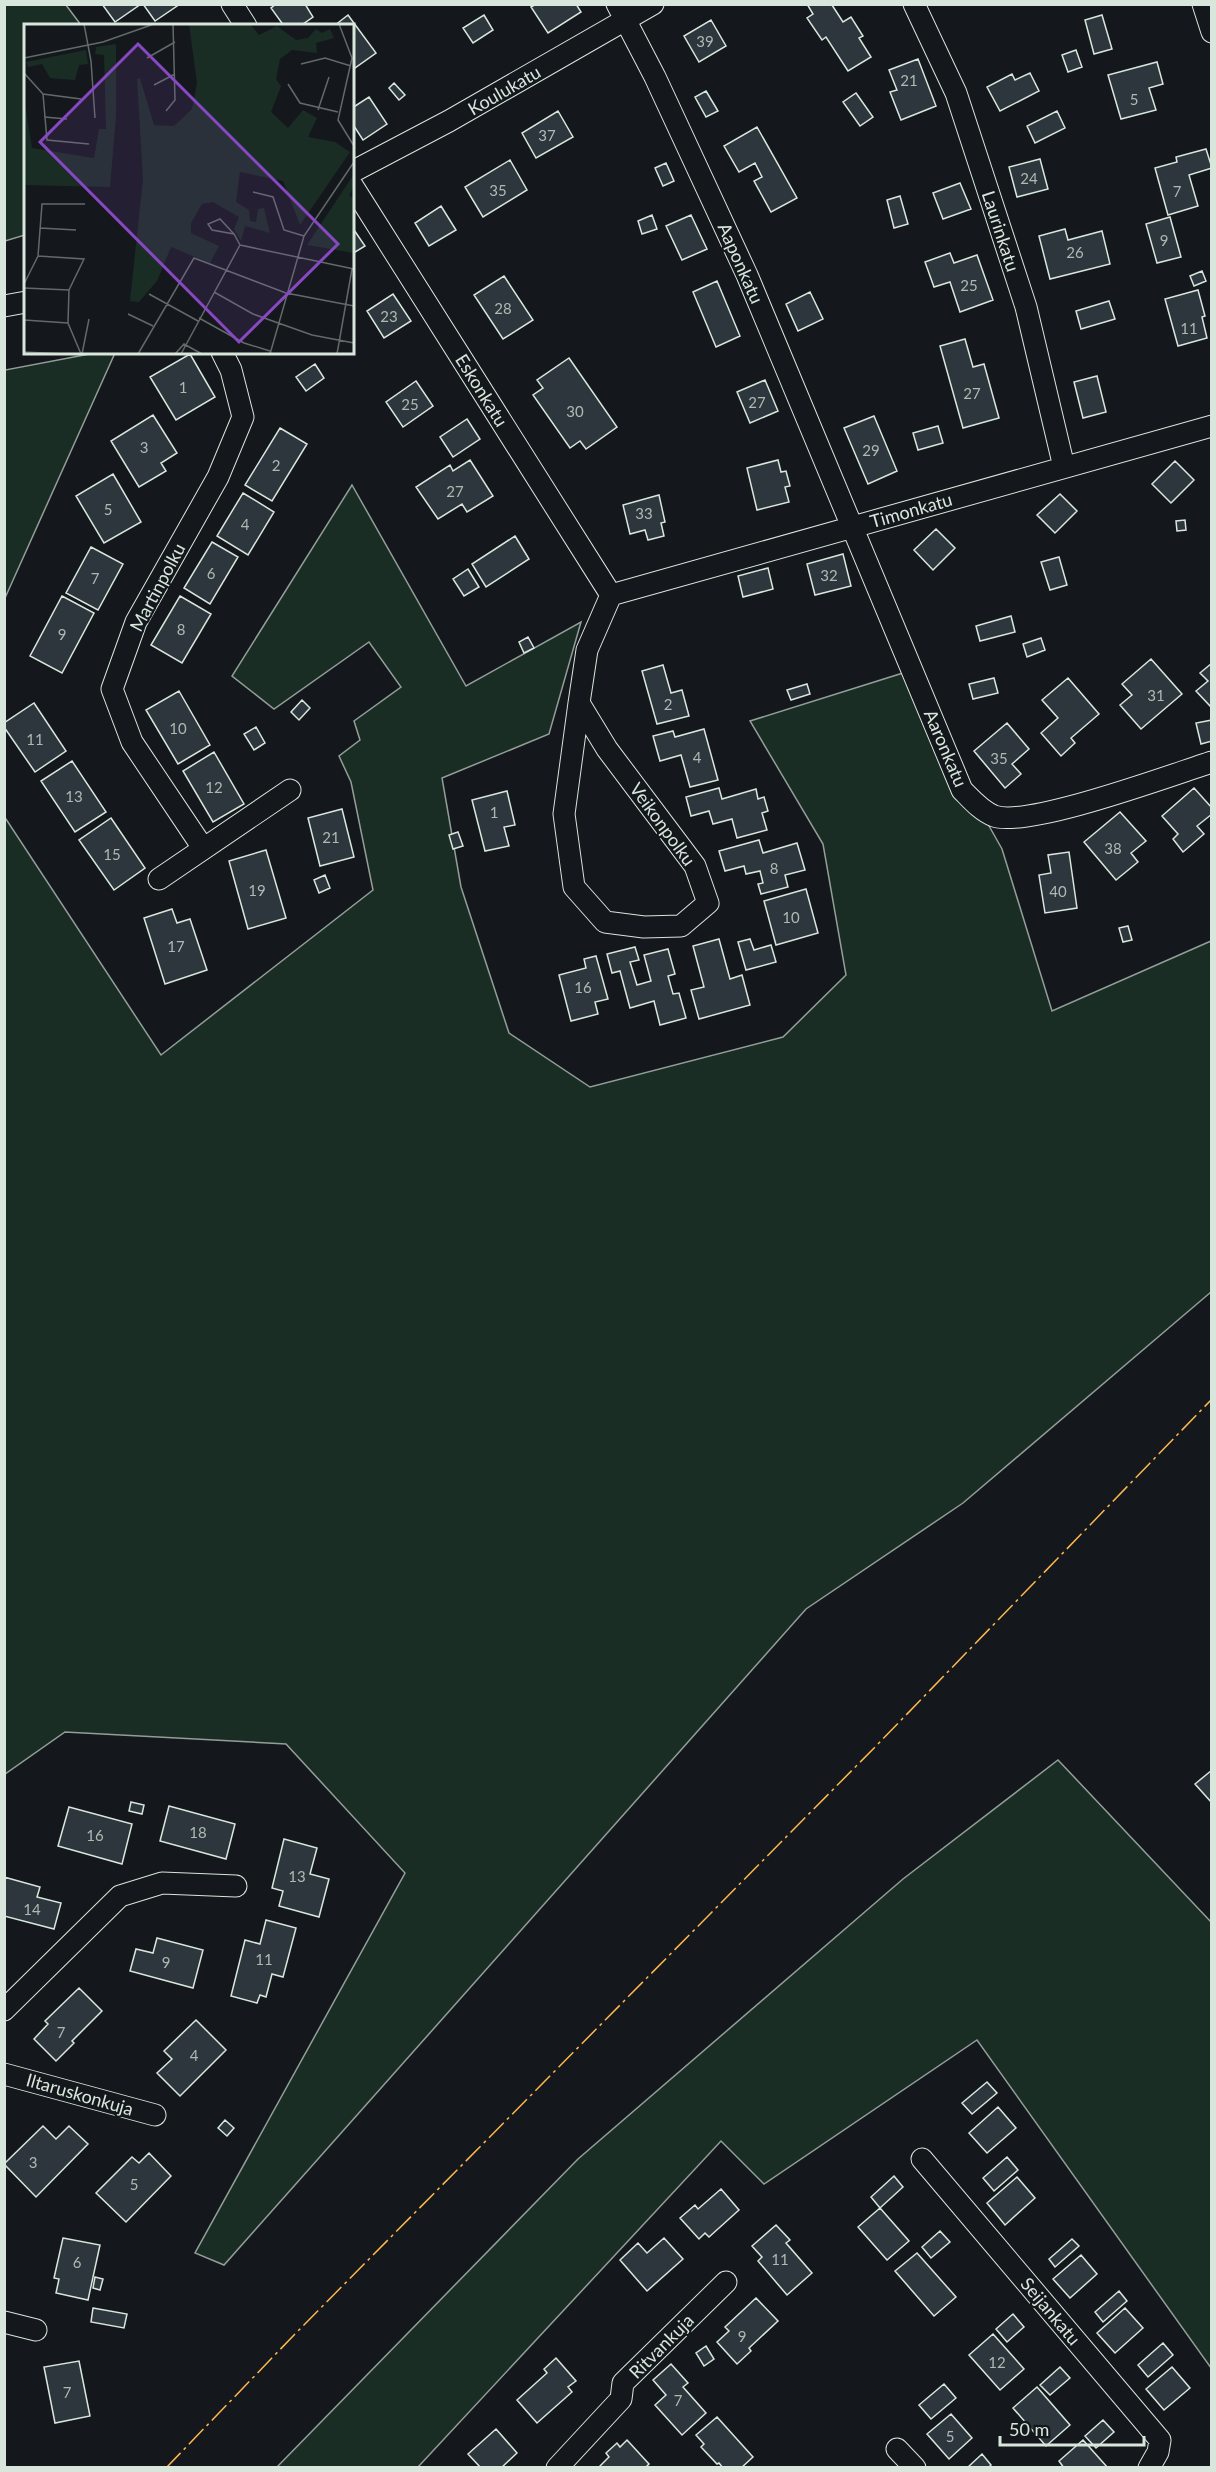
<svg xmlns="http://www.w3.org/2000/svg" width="1216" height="2472" font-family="Lato,sans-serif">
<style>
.green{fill:#1a2d24;stroke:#939e99;stroke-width:1.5}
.building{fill:#2c363c;stroke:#d8e6dc;stroke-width:1.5}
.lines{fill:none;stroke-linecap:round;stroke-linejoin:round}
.minor-casing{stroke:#d8e6dc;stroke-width:23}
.minor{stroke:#14181c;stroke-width:21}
.power{stroke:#ffb74d;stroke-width:1.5;stroke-dasharray:21 4.5 3 4.5;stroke-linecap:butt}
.labels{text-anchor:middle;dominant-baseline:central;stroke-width:4.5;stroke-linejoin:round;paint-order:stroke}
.number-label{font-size:15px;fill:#adbab4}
.street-label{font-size:18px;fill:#d8e6dc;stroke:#14181c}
.inset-road{fill:none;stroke:#626a69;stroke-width:1.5}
.view{fill:#8948c3;fill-opacity:0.15;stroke:#8948c3;stroke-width:3}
.inset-edge{fill:none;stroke:#d8e6dc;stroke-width:3}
</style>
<rect width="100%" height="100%" fill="#14181c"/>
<path class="green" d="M5,4L66,5L81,25L26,26L25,235L5,241Z
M100,352L115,353L5,598V370Z
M352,485L466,686L581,622L549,734L442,778L461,887L509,1033L590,1087L783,1037L846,975L823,844L750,721L903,673L1002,849L1052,1011L1211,941V1292L963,1503L806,1609L224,2265L195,2253L405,1873L286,1744L65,1732L5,1774L4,816L161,1055L373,890L351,782L339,756L360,740L354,721L401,687L369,642L274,709L232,676Z
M1058,1760L1211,1922V2368L977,2040L764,2184L721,2141L418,2467H277L578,2159L903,1879Z"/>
<path class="building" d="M102,4H141L115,22Z
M143,4H180L155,21Z
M276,4H305L313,17L300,26H284L271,8Z
M536,4H576L581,12L548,33L531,7Z
M807,4H833L832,5L843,22L851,17L863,36L859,38L871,57L848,71L826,37L822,40L807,18L813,14Z
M348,15L376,53L352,70V26H334Z
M484,15L493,30L473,43L463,28Z
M1102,15L1112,49L1094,54L1085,20Z
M711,20L726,46L699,62L684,36Z
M1076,50L1082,67L1068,72L1062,55Z
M918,59L936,106L901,120L890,92L897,90L889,70Z
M1157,62L1163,84L1149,88L1156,110L1121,119L1108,75Z
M1030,73L1039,91L1000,111L987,87L1012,74L1015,80Z
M394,83L405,95L399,100L389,88Z
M706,91L718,111L706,117L695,97Z
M856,93L873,117L860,126L843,102Z
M369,97L387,124L363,140L352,123V108Z
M558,111L573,137L536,158L522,133Z
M1057,111L1065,128L1035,143L1027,126Z
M757,127L797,198L771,212L754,181L762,177L755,163L739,172L724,146Z
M1206,149L1212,168L1189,175L1198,206L1168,215L1155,168L1177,162L1176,157Z
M1040,159L1048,189L1017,197L1009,167Z
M510,160L527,190L483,217L465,187Z
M666,163L674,181L663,186L655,168Z
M960,183L971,209L943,219L933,193Z
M900,196L908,224L894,228L887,200Z
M441,206L456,230L429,246L415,223Z
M652,215L657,229L642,234L638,221Z
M691,215L707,249L682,260L666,226Z
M1170,217L1181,257L1157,263L1146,224Z
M352,227L365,246L352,254Z
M1065,229L1068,240L1102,231L1110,264L1050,279L1039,236Z
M950,253L954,263L977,255L993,300L960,312L950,282L934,287L925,262Z
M1202,271L1206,281L1194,286L1190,276Z
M504,276L533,320L503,339L474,295Z
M717,281L740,336L716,347L693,292Z
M1198,290L1205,316L1202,317L1207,338L1178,346L1165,299Z
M810,292L823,319L798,331L786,304Z
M393,294L411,321L384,338L367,311Z
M1109,301L1115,319L1081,329L1076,311Z
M965,339L973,367L984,364L999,418L963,428L940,346Z
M190,354L215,397L176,420L150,377Z
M569,358L617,427L586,449L580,441L570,448L533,395L543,388L537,380Z
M315,364L324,378L306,391L296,377Z
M1097,376L1106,412L1083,418L1074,382Z
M765,380L778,411L750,423L737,392Z
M416,381L433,406L403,427L386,402Z
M153,415L177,453L161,463L166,471L139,487L111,441Z
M874,416L897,471L868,484L844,428Z
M467,419L480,439L453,457L440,437Z
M938,426L943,443L918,450L913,433Z
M280,428L307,444L272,501L245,485Z
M470,460L493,496L467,512L462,504L438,519L416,487L450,465L453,471Z
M778,460L781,472L786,471L790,486L785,487L789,502L757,510L747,468Z
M1175,461L1194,480L1171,503L1152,484Z
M113,474L141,522L104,543L76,496Z
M243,493L274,512L248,555L217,536Z
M1060,494L1077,511L1055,533L1037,515Z
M659,495L665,522L661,523L664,536L648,540L645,530L630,534L623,505Z
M1185,520L1186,530L1177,531L1176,521Z
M936,529L955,548L933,570L914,550Z
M515,536L529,559L486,587L472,564Z
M212,542L238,557L210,604L184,588Z
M91,547L123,564L98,610L66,593Z
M843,554L851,586L815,595L807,564Z
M1059,557L1067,585L1050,590L1041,562Z
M768,568L773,589L743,597L738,576Z
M468,569L479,587L464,596L453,579Z
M62,596L94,613L62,673L30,656Z
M180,596L211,614L182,663L151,645Z
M1011,616L1015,632L980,641L976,626Z
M528,637L534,648L524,653L519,642Z
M1041,638L1045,650L1027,657L1023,644Z
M1151,659L1182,694L1141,729L1120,705L1132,695L1122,684Z
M1212,663V708L1196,691L1208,681L1200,673Z
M663,665L671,693L682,690L689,716L657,724L642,671Z
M994,678L998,693L973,699L969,684Z
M1068,678L1099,714L1071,738L1075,743L1061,756L1041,733L1058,718L1042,700Z
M807,684L810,694L791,700L787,690Z
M179,691L210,745L178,764L146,710Z
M302,700L310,708L299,720L291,712Z
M34,703L66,751L35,772L4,727V723Z
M1212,720V741L1201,744L1196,723Z
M1007,723L1029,749L1012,764L1021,774L1005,788L974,751Z
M256,727L265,743L254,750L244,734Z
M704,729L718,780L690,787L681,755L660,761L653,736L673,731L675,737Z
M214,752L244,804L213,822L183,771Z
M72,761L106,812L75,832L41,781Z
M719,788L722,799L756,789L758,799L764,797L768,811L762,813L767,830L737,838L732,819L713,824L709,811L691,816L686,797Z
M1194,788L1212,808V814L1197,826L1204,834L1183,852L1173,839L1178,834L1162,816Z
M507,791L515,825L504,827L509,846L485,851L472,800Z
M342,809L354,857L320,866L308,818Z
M1120,812L1146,841L1131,853L1138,862L1116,880L1084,842Z
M111,818L145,868L114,890L79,840Z
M458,832L463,846L453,849L449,835Z
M759,840L763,853L797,843L805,870L785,875L788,887L761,894L758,884L763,883L760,871L746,874L744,866L725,871L719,851Z
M266,850L286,918L248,929L229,861Z
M1069,852L1077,908L1045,913L1039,875L1051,873L1048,855Z
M325,875L330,888L319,893L314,880Z
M806,889L818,933L776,945L764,901Z
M172,909L177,923L190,919L207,970L165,984L144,918Z
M1128,926L1132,940L1123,942L1119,928Z
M719,939L730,979L742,975L750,1005L699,1019L691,990L704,987L693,946Z
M750,939L754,950L771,945L776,962L746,970L738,942Z
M635,947L639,960L630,962L637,985L651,981L644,955L668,949L675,974L668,976L673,994L679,993L686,1018L660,1025L654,1001L630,1008L620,971L612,973L607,954Z
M596,956L608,999L595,1002L598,1014L571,1021L559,975L586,968L584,959Z
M1212,1770V1803L1195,1784Z
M131,1802L144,1805L142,1814L129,1811Z
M169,1806L235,1824L226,1859L160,1841Z
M69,1807L132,1824L122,1864L58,1846Z
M284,1839L317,1848L310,1874L329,1879L319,1917L279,1906L283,1891L272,1888Z
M4,1877L40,1887L37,1897L61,1903L54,1929L4,1916Z
M266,1920L296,1928L283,1977L272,1974L266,1997L260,1995L257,2003L231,1996L245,1940L260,1944Z
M157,1938L203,1950L193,1988L130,1971L136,1949L153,1953Z
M79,1988L102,2011L72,2041L74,2043L56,2061L34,2039L48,2024L45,2021Z
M196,2020L226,2050L180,2096L157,2073L172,2059L164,2051Z
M987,2082L997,2093L972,2114L962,2103Z
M998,2107L1016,2128L987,2153L969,2133Z
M225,2120L234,2128L227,2136L218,2128Z
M43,2126L56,2139L69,2126L88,2144L36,2197L4,2164Z
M149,2153L171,2176L126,2222L96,2193L132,2157L139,2163Z
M1007,2157L1018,2170L994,2191L983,2178Z
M894,2176L903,2187L880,2208L871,2197Z
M1017,2177L1035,2198L1005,2225L987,2203Z
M721,2189L739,2210L709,2237L705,2233L699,2239L680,2218L695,2205L698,2209Z
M880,2208L909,2241L887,2260L858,2227Z
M776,2225L790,2240L786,2243L812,2273L787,2295L758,2261L762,2257L752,2246Z
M940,2231L950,2242L931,2258L922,2247Z
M63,2238L100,2245L88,2300L56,2293L59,2279L54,2278Z
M664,2238L683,2259L647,2291L620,2260L638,2243L647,2253Z
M1072,2239L1079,2246L1055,2267L1049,2259Z
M917,2253L956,2297L934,2316L895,2271Z
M1081,2255L1097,2274L1070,2298L1053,2279Z
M95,2277L103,2279L100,2290L93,2288Z
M1119,2291L1127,2301L1103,2322L1095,2312Z
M756,2298L778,2321L749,2348L751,2351L737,2364L717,2342L729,2331L725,2327Z
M93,2308L127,2314L124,2328L91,2322Z
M1125,2308L1143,2328L1115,2353L1097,2333Z
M1013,2314L1024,2327L1007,2342L996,2329Z
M993,2334L1024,2369L1000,2390L969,2355Z
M1163,2343L1173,2355L1148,2377L1138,2365Z
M706,2346L714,2359L704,2366L696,2353Z
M556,2358L576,2381L568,2387L572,2392L537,2423L517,2400L547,2373L544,2369Z
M79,2361L90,2416L55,2423L44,2367Z
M671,2364L688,2383L683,2387L706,2413L682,2435L655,2405L666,2395L653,2380Z
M1060,2367L1070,2378L1050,2395L1040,2385Z
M1172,2367L1190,2388L1164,2410L1146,2389Z
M944,2384L956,2398L931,2419L919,2405Z
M1037,2387L1070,2425L1046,2446L1013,2408Z
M951,2414L972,2438L949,2459L927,2434Z
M717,2417L753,2457L741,2468H723L719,2463L717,2464L701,2447L704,2444L696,2435Z
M1103,2420L1114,2432L1096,2448L1085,2436Z
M496,2429L517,2453L501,2468H481L468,2454Z
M627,2440L649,2464L645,2468H598L609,2457L606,2453L617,2443L620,2447Z
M1083,2440L1108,2468H1064L1059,2461Z
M982,2454L991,2465L988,2468H967Z"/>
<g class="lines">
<g class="minor-casing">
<path id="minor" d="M232,4L246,26
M617,4L655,77L747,275L962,790C971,799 981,811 994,816C1028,828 1171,775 1212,762
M914,4L956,93L1026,307L1064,467
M1203,4L1212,32
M352,172L449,121L653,4
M352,185L611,595
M4,306L26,302
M611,595L1212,426
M579,703L564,814L574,887L605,922L644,927L681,926L708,903L695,866L607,749L579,703L587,650L611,595
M203,848L132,742L112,689L136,622L218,477L243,417L231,370L222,352
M159,879L290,790
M4,2010L120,1896L162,1883L236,1886
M4,2074L155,2115
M922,2159L1160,2440L1158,2452L1149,2468
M4,2322L36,2330
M897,2449L915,2468
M557,2468L621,2399L623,2383L726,2282"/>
</g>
<use href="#minor" class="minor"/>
<path class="power" d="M166,2468L295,2334L877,1745L1212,1399"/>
</g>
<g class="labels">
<g class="number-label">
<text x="705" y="41">39</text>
<text x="909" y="80">21</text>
<text x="1134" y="99">5</text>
<text x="547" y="135">37</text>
<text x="1029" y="178">24</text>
<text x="498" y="190">35</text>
<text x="1177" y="191">7</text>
<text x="1164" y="240">9</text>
<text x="1075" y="252">26</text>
<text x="969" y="285">25</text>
<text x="503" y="308">28</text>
<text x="389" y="316">23</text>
<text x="1189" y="328">11</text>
<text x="183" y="387">1</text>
<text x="972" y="393">27</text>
<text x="757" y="402">27</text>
<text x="410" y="404">25</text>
<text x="575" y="411">30</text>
<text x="144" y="447">3</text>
<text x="871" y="450">29</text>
<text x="276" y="465">2</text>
<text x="455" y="491">27</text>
<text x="108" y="509">5</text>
<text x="644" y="513">33</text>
<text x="245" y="524">4</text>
<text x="211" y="573">6</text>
<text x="829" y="575">32</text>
<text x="95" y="578">7</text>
<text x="181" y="629">8</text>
<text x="62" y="634">9</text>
<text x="1156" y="695">31</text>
<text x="668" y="704">2</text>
<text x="178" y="728">10</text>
<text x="35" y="739">11</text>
<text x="697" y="757">4</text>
<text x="999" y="758">35</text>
<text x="214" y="787">12</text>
<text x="74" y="796">13</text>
<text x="494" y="812">1</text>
<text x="331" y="837">21</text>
<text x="1113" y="848">38</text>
<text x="112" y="854">15</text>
<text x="774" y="868">8</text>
<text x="257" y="890">19</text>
<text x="1058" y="891">40</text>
<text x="791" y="917">10</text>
<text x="176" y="946">17</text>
<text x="583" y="987">16</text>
<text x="198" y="1832">18</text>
<text x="95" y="1835">16</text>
<text x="297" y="1876">13</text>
<text x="32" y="1909">14</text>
<text x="264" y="1959">11</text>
<text x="166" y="1962">9</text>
<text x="61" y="2032">7</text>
<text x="194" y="2055">4</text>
<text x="33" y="2162">3</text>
<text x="134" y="2184">5</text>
<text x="780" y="2259">11</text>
<text x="77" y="2262">6</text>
<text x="742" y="2336">9</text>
<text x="997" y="2362">12</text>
<text x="67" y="2392">7</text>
<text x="678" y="2400">7</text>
<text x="950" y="2436">5</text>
</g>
<g class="street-label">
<text transform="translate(504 90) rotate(-30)">Koulukatu</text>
<text transform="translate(1001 231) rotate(72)">Laurinkatu</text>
<text transform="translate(741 263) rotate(66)">Aaponkatu</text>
<text transform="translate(482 390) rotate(58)">Eskonkatu</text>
<text transform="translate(911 510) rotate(-16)">Timonkatu</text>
<text transform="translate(157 587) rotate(-62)">Martinpolku</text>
<text transform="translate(946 748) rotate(67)">Aaronkatu</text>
<text transform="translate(663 824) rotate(54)">Veikonpolku</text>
<text transform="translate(80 2094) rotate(16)">Iltaruskonkuja</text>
<text transform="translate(1051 2311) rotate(50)">Seijankatu</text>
<text transform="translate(661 2346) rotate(-45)">Ritvankuja</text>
</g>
</g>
<g transform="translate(24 24)">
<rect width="330" height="330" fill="#14181c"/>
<path d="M165,0H226L235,11L253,2L272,16L284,14L292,5L298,9L306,5L310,14L292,19L293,29L268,26L256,35L252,55L257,62L247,88L264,104L279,86L293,94L284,113L311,118L326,128L276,201L259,157L216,148L212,178L225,186L226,197L232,198L234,185L240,184L246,209L221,202L217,217L210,205L215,193L189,178L178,180L167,199V209L195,222L186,239L147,223L133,257L115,278L106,277L119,155L113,55L116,54L130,101L150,102L168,85L173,59ZM92,20V92L86,163L0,161V73L8,124L70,134L75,105H82L80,31L71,30L72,23ZM62,26L64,40L55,41L51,56L26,54L18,40L4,43L2,38ZM330,150V163L325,171L330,175V229L283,221Z" fill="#1a2d24"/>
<path class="inset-road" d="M60,0L67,37L71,94M315,0L328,34L314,96L330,122M0,34L79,18L130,0M123,34L151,18M277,40L301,34L327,42M0,49L19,70L57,75M264,60L276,79L314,88M130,61L151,50M19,70L23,116L65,120M294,86L305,53M142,87L151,76L149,0M20,93L43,95M229,168L249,173L260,206L280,212M16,204L52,206M210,210L196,195L184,200L188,206L210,210L216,221M216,221L330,245M14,232L60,235L45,266L44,299L57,330M0,260L14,232L18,180H61M0,264L45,266M190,268L229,290L288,311L330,319M125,270L174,297M104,290L129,302M175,294L220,319L246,327M0,296L44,299M0,328L41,330M58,330L65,295M114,330L170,234L262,269L330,282M151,330L160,320L178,330M157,330L216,221M246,330L280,212L330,138M313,330L328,245"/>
<path class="view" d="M114,20L314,220L215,318L16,118Z"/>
<rect width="330" height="330" class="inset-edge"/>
</g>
<rect width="1216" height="2472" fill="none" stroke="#d8e6dc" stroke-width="12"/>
<path d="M1000 2436v9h144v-9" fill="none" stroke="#d8e6dc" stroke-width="3"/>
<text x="1009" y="2436" font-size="18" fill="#d8e6dc" stroke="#14181c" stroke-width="4.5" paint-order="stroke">50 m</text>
</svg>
